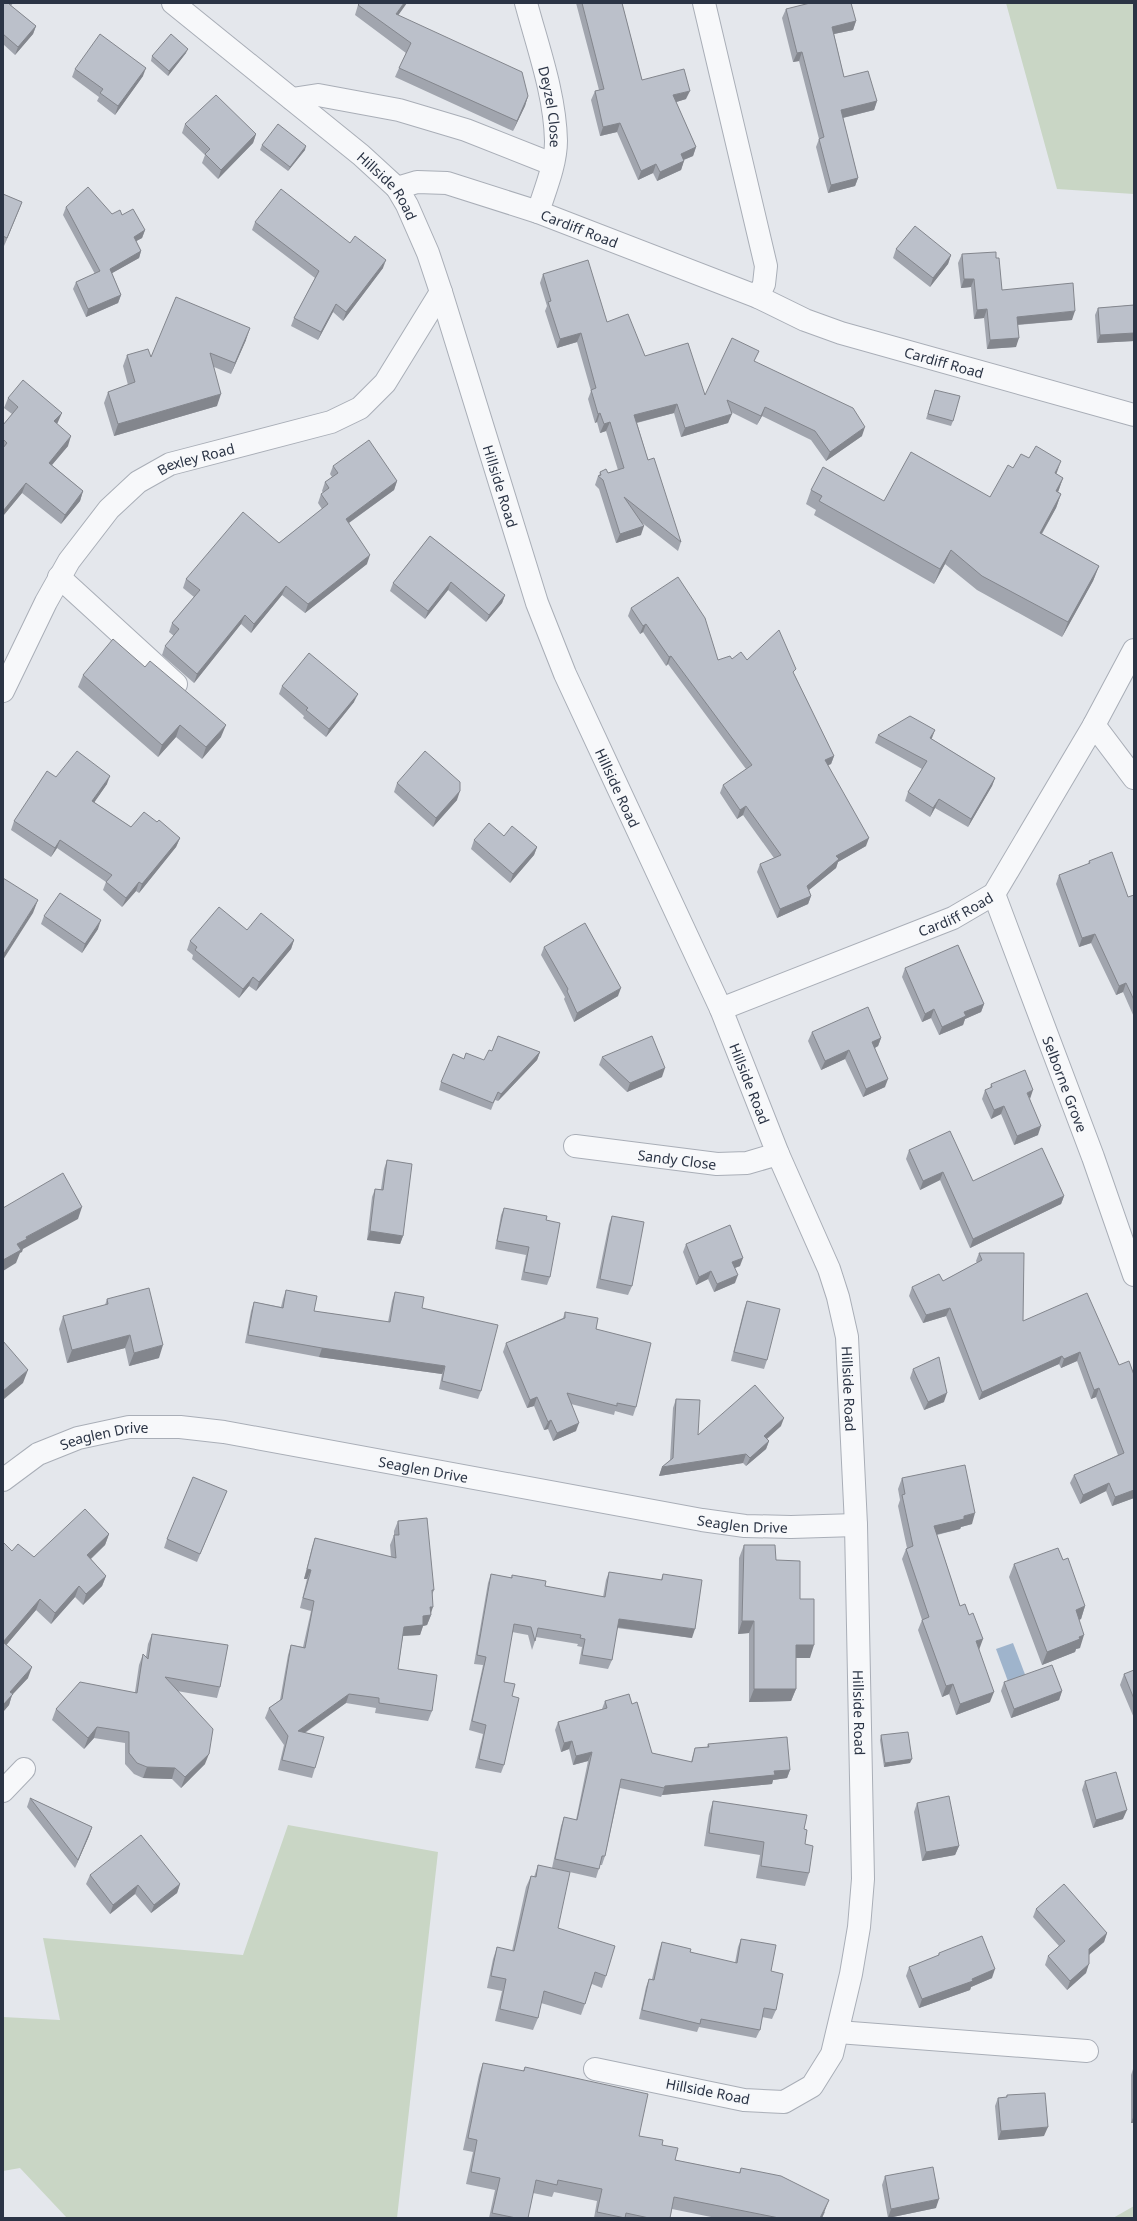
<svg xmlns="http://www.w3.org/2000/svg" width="1137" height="2221" font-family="'Noto Sans',sans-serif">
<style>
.green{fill:#c9d6c5}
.water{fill:#9fb4cc}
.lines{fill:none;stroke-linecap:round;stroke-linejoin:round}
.minor-casing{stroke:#a9aeb7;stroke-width:24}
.minor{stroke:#f7f8fa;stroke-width:22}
.wall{fill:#a1a5ae}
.shaded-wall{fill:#83868d}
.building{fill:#bbc0ca;stroke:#83868d}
.labels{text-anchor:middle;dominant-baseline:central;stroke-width:3.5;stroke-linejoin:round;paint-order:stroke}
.street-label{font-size:14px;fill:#2b3445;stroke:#f4f6f9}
</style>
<rect width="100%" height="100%" fill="#e4e7ec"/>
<path class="green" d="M1006,3H1134V194L1057,189Z
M288,1825L438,1852L397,2218H67L20,2168L3,2171V2017L60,2020L43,1938L243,1955Z
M1134,2206V2218H1113Z"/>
<path class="water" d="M1013,1643L1026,1677L1009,1684L996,1649Z"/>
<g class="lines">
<g class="minor-casing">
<g id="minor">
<path id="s1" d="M173,3L361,155L397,188L407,205L428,253L441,292L537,603L565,674L721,1009L778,1154L829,1269L838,1297L847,1337L856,1525L863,1879L859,1927L851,1974L832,2054L812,2086L784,2102L744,2100L595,2069"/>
<path id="s2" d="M526,3C538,48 555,94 556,141C556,164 545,190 538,212"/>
<path d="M704,3L766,266L764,284L758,297"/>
<path d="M292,99L318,95L399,110L466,130L552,164"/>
<path id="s3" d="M397,188L417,182L447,183L538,212L758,297L805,320L841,333L1134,415"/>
<path d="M59,577L176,684"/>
<path id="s4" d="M3,691L46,602L69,561L109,509L138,482L170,464L331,422L360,408L385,383L441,292"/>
<path d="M1094,725L1134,778"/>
<path id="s5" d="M994,894L1093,1157L1134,1275"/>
<path id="s6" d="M721,1009L953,918L994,894L1094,725L1134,650"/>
<path id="s7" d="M575,1146L717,1164L747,1163L778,1154"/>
<path id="s8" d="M3,1480L38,1454L78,1438L129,1427H180L224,1432L702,1520L745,1526L791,1527L856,1525"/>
<path d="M3,1791L24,1769"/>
<path d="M838,2032L1087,2051"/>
</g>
</g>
<use href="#minor" class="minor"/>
</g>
<path class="wall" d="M3,3H13L11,6L36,26L33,34L15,55L3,44Z
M576,3H622L642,80L686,99L676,102L696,147L693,156L684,160L681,170L657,181L653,173L638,180L617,132L600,136L591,100L595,91L599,90Z
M358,5L398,16L528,96L525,106L513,131L395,77L399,68L406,53L355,15Z
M786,9L856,21L853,30L834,34L844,77L877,101L874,110L843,118L858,178L855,186L828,193L816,147L819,139L799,61L793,62L782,18Z
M186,53L168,76L151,61L152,56Z
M75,69L143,76L115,115L97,101L99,97L72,77Z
M185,124L256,134L253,143L218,179L202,163L205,155L182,133Z
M262,145L305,150L288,171L260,150Z
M3,194L22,202L4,246H3Z
M66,207L112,214L122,215L145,230L142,238L136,241L141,251L139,258L112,273L121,295L118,303L86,317L73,289L76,282L95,274L63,215Z
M255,222L350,243L383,268L343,321L333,312L318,340L291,326L294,318L315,278L252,230Z
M896,249L951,255L948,264L930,287L893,258Z
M962,254L996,258L1002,290L1072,320L1018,325L1016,347L987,349L984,318L974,319L971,287L961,288L958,263Z
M543,274L607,322L645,356L705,395L755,362L862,436L826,461L811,440L762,416L757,425L731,412L728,423L681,437L674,413L637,423L648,460L681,542L678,551L641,522V535L616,543L599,489L595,485L598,476H599L600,472L608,473L618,470L606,431L600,433L597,422L595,423L588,399L591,391L577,342L557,348L545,311L547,306L540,283Z
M1134,305V341L1097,343L1095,315L1098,308Z
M246,340L231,374L214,367L217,406L114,436L104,403L108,392L128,385L123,366L127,355L151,357Z
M935,390L953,421L951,426L926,419Z
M8,398L58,422L57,424L68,446L52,465L83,491L80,501L61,524L22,493L3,516V425L12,414L4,408Z
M333,466L397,481L394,490L349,523L367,564L305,613L282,595L251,633L241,624L194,683L162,655L165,646L174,636L169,632L172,623L194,597L183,588L186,579L279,543L322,509L318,503L321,494L323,493L322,491L325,482L332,477L330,474Z
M1013,468L1056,474L1063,478L1058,492L1061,494L1056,508L1042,534L1099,566L1093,581L1062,637L977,590L945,564L934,584L814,515L816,510L806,504L811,490L884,501L990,497Z
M430,536L505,595L502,603L486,622L448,590L425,619L390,591L393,583Z
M631,608L718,660L732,659L747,660L794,674L834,756L831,764L828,765L866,846L838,862L836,868L809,890L811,896L808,904L777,918L757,872L760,864L774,858L743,815L737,819L720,793L723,785L746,769L668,664L666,666L643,632L640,634L628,616Z
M145,667L221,737L202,759L176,737L158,757L78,687L83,675Z
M282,686L354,702L326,737L303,718L304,716L279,694Z
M878,735L932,739L995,778L992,786L968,827L935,808L930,817L905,801L908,792L922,769L875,743Z
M56,777L107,784L94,802L131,827L157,822L180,838L176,847L139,893L136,891L122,907L103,890L106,882L57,848L51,857L11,830L14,821Z
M397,783L457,800L433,827L394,792Z
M504,836L537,847L534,855L510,883L471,849L474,840Z
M1089,861L1128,897L1134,895V1017L1123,992L1116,995L1091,943L1079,947L1056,884L1059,875L1088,864Z
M44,916L98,929L82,953L41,924Z
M247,930L294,940L291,949L256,991L249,986L239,998L192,959L193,955L187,950L190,941Z
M544,947L618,996L574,1022L564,999L565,997L541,955Z
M905,968L984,1004L981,1012L965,1019L963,1025L939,1035L931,1018L922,1022L902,977Z
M812,1032L881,1038L878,1046L875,1048L885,1087L863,1097L845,1059L821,1070L808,1041Z
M492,1051L540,1052L537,1060L498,1101L495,1100L491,1110L439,1090L441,1082L464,1059L484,1060Z
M602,1057L662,1077L627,1092L599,1065Z
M991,1084L1030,1099L1038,1135L1014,1145L1001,1114L991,1119L982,1099L985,1090L990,1088Z
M909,1150L973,1181L1064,1196L1061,1204L970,1248L940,1180L920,1190L906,1159Z
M387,1160L403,1236L400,1244L367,1240L372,1197L375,1189H381L384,1169Z
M504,1208L550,1277L547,1285L521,1280L526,1255L495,1249L501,1215Z
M612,1216L632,1286L628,1295L596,1288L609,1224Z
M686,1244L740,1266L735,1268V1283L714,1292L708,1279L696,1285L683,1252Z
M979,1253L1023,1321L1119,1365L1134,1375V1498L1112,1506L1106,1491L1080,1504L1070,1483L1074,1475L1118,1455L1096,1397L1091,1399L1077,1361L1061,1368L1059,1364L979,1400L946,1316L923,1323L909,1296L912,1287L943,1281L977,1263L976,1261Z
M286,1290L314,1311L388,1322L392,1301L395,1292L422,1308L481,1391L478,1399L439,1389L442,1374L319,1357L245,1343L251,1311L254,1302L281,1307L283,1299Z
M107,1299L159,1358L129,1366L125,1348L67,1363L59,1329L63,1316L105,1305Z
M747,1301L767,1360L764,1369L731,1361L744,1309Z
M565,1312L596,1329L636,1407L633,1416L615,1411L614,1415L571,1404L576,1431L553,1441L548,1429L544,1430L534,1406L527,1408L503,1352L506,1343L563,1318Z
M913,1369L944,1402L924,1410L910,1378Z
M676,1399L698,1435L781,1426L767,1439L769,1441L766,1449L746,1466L743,1463L659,1476L662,1467L670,1460L673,1408Z
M902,1478L972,1524L961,1527L960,1529L937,1535L960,1606L979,1650L990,1702L956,1715L949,1694L942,1697L918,1630L922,1620L902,1559L906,1549L907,1548L898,1506L900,1500L898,1489Z
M223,1500L197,1562L164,1548L167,1539Z
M398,1521L434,1590L432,1595L431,1615L427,1625L423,1626L420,1635L403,1636L398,1669L432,1711L428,1721L375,1713L376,1708L346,1703L305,1733L315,1768L312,1778L278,1770L284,1745L265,1718L269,1708L280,1700L288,1655L291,1645L303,1647L311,1611L300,1608L307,1579H304L312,1547L315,1538L391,1557L390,1545L394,1535V1531Z
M109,1534L105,1545L91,1559L106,1576L102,1586L83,1605L75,1597L51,1624L36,1610L6,1645L28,1678L12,1695L9,1705L3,1712V1542L12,1551L34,1557Z
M744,1545L800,1599L810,1658H796V1689L791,1701L749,1702V1633L738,1634L739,1558Z
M1063,1560L1085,1606L1081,1619L1079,1620L1080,1648L1076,1649L1075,1652L1042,1665L1009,1577L1014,1564Z
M609,1572L661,1580L663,1574L692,1638L617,1628L612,1660L608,1669L579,1664L582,1647L577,1646L578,1644L536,1637L535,1641L532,1650L528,1635L512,1632L504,1682L512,1696L504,1765L501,1773L475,1768L483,1734L469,1730L483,1665L474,1664L488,1583L491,1574L511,1578L512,1575L545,1586L603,1597L606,1580Z
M152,1634L220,1687L217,1698L177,1691L205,1764L181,1788L172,1779L143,1778L134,1774L125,1764V1743L94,1738L84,1749L52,1720L56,1709L135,1692L139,1665L143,1654L146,1657L148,1644Z
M1134,1670V1718L1120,1685L1124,1674Z
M1004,1682L1062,1691L1059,1700L1011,1718L1001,1691Z
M605,1701L632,1704L652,1753L691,1762L695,1748L707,1747L708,1744L790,1770L787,1778L773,1780L772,1784L662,1795L661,1797L620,1788L605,1856L602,1865H600L596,1878L552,1868L561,1826L564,1817L576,1820L588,1761L573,1765L569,1749L561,1752L555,1730L558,1722L602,1709Z
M881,1735L910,1763L884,1767L880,1740Z
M1085,1781L1123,1819L1093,1828L1082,1790Z
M30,1798L92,1827L89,1836L75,1868L27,1807Z
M713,1801L804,1829L805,1844L809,1873L805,1886L756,1878L760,1855L704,1846L709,1814Z
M917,1803L959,1846L955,1855L922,1861L914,1812Z
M538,1865L558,1928L606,1976L602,1988L592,1984L581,2015L541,2003L538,2018L533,2030L495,2021L502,1991L487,1988L493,1959L497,1947L512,1951L526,1887L531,1876L534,1877Z
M90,1875L180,1884L177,1893L151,1913L135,1894L110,1914L86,1884Z
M1036,1909L1107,1933L1104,1942L1089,1955L1086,1973L1067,1990L1045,1965L1048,1956L1059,1946L1033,1917Z
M741,1939L771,1971L776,2010L772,2019L762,2017L760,2030L756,2038L699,2027L697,2032L639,2019L646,1987L649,1979H652L659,1951L662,1942L690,1952L735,1963L738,1947Z
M939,1953L992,1978L971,1987L970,1990L919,2008L906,1976L909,1967L938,1956Z
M483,2063L523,2071L525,2067L639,2136L662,2145L675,2160L739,2173L741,2168L825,2212L822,2218H716L672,2209L670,2218H594L597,2201L554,2192L552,2197L533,2193L528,2218H489L495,2190L466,2184L473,2152L463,2150L479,2075Z
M1134,2066V2123H1131V2075Z
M1007,2095L1044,2136L998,2140L995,2106L998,2098L1006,2097Z
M885,2176L936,2208L888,2218L882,2185Z"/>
<path class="shaded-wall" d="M404,3H407L392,24L396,14Z
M856,21L853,30L829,35L832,27Z
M36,26L33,34L15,55L18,47Z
M188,49L186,53L168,76L169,71Z
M802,52L799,61L793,62L797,53Z
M146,68L143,76L115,115L118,106Z
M690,91L686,99L670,104L673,95Z
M528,96L525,106L513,131L517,121Z
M877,101L874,110L838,119L841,110Z
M620,123L617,132L600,136L603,127Z
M256,134L253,143L218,179L221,170Z
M306,146L305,150L288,171L290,167Z
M696,147L693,156L678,162L681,154Z
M684,161L681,170L657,181L660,172Z
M656,164L653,173L638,180L641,171Z
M858,178L855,186L828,193L831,185Z
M22,202L19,210L4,246L7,238Z
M145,230L142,238L131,244L134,237Z
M141,251L139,258L107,276L110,269Z
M951,255L948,264L930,287L933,278Z
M386,260L383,268L343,321L346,312Z
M964,279H974L971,287L961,288Z
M121,295L118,303L86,317L88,309Z
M336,304L333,312L318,340L321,332Z
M987,309L984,318L974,319L977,310Z
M1075,311L1072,320L1014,325L1017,317Z
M250,328L246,340L231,374L235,363Z
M581,333L577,342L557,348L560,339Z
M1134,333V341L1097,343L1100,335Z
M1019,338L1016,347L987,349L990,340Z
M221,394L217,406L114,436L118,424Z
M677,404L674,413L631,424L634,415Z
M765,407L762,416L757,425Z
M62,413L58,422L51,431L54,421Z
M600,413L597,422L595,423L598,414Z
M732,414L728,423L681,437L685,428Z
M610,422L606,431L600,433L604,424Z
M865,427L862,436L826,461L830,452Z
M71,436L68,446L45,473L49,463Z
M1061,461L1056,475L1055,473Z
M1063,478L1058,492L1056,491Z
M397,481L394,490L343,527L346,519Z
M26,483L22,493L3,516V511Z
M83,491L80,501L61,524L65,515Z
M1061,494L1056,508L1034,547L1040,533Z
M644,526L641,535L616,543L620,534Z
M951,550L945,564L934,584L940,569Z
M370,555L367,564L305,613L308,604Z
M1099,566L1093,581L1062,637L1068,622Z
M451,582L448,590L425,619L428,611Z
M286,586L282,595L251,633L254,624Z
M505,595L502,603L486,622L489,615Z
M245,615L241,624L194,683L197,674Z
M646,624L643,632L640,634L643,626Z
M671,656L668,664L666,666L669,657Z
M358,694L354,702L326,737L329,729Z
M180,725L176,737L158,757L162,745Z
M226,725L221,737L202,759L206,747Z
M935,730L932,738L927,746L930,738Z
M834,756L831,764L822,768L825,760Z
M110,776L107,784L89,810L92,801Z
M995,778L992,786L968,827L971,819Z
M460,791L457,800L433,827L436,818Z
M939,799L935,808L930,817L933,808Z
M746,806L743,815L737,819L740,810Z
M180,838L176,847L139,893L142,884Z
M869,838L866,846L838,862L836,868L804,894L807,886L836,856Z
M60,840L57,848L51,857L55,848Z
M537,847L534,855L510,883L513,874Z
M139,882L136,891L122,907L126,898Z
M811,896L808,904L777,918L780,909Z
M38,900L33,913L3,960V955Z
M101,920L98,929L82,953L85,944Z
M1095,934L1091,943L1079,947L1082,938Z
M294,940L291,949L256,991L259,982Z
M253,977L249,986L239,998L243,989Z
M1126,983L1123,992L1116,995L1119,986Z
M621,988L618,996L574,1022L577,1013Z
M984,1004L981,1012L965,1019L963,1025L939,1035L942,1027L964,1012Z
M934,1009L931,1018L922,1022L925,1014Z
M881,1038L878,1046L869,1051L872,1042Z
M849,1050L845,1059L821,1070L825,1061Z
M540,1052L537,1060L498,1101L501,1094Z
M665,1068L662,1077L627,1092L630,1083Z
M888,1079L885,1087L863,1097L866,1089Z
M1033,1090L1030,1099L1027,1093Z
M1004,1106L1001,1114L991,1119L994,1110Z
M1041,1126L1038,1135L1014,1145L1017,1136Z
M943,1172L940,1180L920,1190L923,1181Z
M1064,1196L1061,1204L970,1248L973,1239Z
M82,1207L78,1219L23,1249L22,1252L20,1253L16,1263L3,1271V1260L17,1244L26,1237Z
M370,1231L403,1236L400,1244L367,1240Z
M743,1258L740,1266L729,1270L732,1262Z
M711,1271L708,1279L696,1285L699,1277Z
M738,1275L735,1283L714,1292L717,1284Z
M950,1308L946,1316L923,1323L926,1315Z
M130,1335L125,1348L67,1363L72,1350Z
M163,1345L159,1358L129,1366L134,1353Z
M322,1348L445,1366L442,1374L319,1357Z
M1080,1352L1077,1361L1061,1368L1064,1359Z
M1062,1356L1059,1364L979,1400L982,1392Z
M28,1370L23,1383L3,1400V1391Z
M1099,1388L1096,1397L1091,1399L1094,1390Z
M947,1393L944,1402L924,1410L928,1402Z
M537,1397L534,1406L527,1408L530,1400Z
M784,1418L781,1426L761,1444L764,1436Z
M551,1420L548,1429L544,1430L548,1422Z
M579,1423L576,1431L553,1441L557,1433Z
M769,1441L766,1449L746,1466L750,1458Z
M746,1454L743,1463L659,1476L662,1467Z
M1109,1483L1106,1491L1080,1504L1083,1495Z
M1134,1490V1498L1112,1506L1115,1497Z
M975,1513L972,1524L961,1527L960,1529L930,1536L934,1526L964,1516Z
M109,1534L105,1545L83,1566L87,1555Z
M307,1569L311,1570L307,1579H304Z
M106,1576L102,1586L83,1605L86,1594Z
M79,1586L75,1597L51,1624L55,1613Z
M40,1599L36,1610L3,1649V1642Z
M1085,1606L1081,1619L1071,1623L1076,1610Z
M430,1607H433L430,1616L431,1615L427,1625L423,1626L420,1635L400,1636L404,1627L423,1616Z
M619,1619L695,1629L692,1638L616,1627Z
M742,1621H754L749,1633L738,1634Z
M1084,1635L1080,1648L1076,1649L1075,1652L1042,1665L1047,1652L1079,1637Z
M983,1639L979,1650L972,1652L976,1641Z
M796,1645H814L810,1658H791Z
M32,1667L28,1678L12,1695L9,1705L3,1712V1705L10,1692Z
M953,1684L949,1694L942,1697L946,1686Z
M754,1689H796L791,1701L749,1702Z
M1062,1691L1059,1700L1011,1718L1014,1709Z
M994,1692L990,1702L956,1715L960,1704Z
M349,1694L346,1703L294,1740L298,1731Z
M97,1727L94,1738L84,1749L88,1738Z
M572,1741L569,1749L561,1752L564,1743Z
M592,1752L588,1761L573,1765L576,1756Z
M209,1754L205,1764L181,1788L185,1777Z
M912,1759L910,1763L884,1767L885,1763Z
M147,1767L175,1768L172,1779L143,1778Z
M790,1770L787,1778L773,1780L772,1784L662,1795L665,1786L774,1771Z
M1127,1810L1123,1819L1093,1828L1096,1820Z
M92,1827L89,1836L75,1868L78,1860Z
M959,1846L955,1855L922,1861L926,1852Z
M180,1884L177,1893L151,1913L154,1905Z
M138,1885L135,1894L110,1914L113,1905Z
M1107,1933L1104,1942L1086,1957L1089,1949Z
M1089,1964L1086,1973L1067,1990L1070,1981Z
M995,1969L992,1978L971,1987L970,1990L919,2008L922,1999Z
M1134,2115V2123H1131Z
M1048,2127L1044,2136L998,2140L1001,2131Z
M939,2199L936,2208L888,2218L891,2209Z
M829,2200L822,2218H820Z"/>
<path class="building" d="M3,3H10L9,4L36,26L18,47L3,34Z
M360,3H404L396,14L522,72L528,96L517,121L399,68L411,43L358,5Z
M582,3H622L642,80L684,69L690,91L673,95L696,147L681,154L684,161L660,172L656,164L641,171L620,123L603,127L595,91L604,89Z
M810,3H851L856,21L832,27L844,77L868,71L877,101L841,110L858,178L831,185L819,139L824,137L802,52L797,53L786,9Z
M100,34L146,68L118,106L100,93L103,89L75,69Z
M171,34L188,49L169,71L152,56Z
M216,95L256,134L221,170L205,154L210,149L185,124Z
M278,124L306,146L290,167L262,145Z
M88,187L112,214L120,210L122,215L133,209L145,230L134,237L141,251L110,269L121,295L88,309L76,282L100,271L66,207Z
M281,189L350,243L355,236L386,260L346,312L336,304L321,332L294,318L319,271L255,222Z
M3,194L22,202L7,238L3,236Z
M915,226L951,255L933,278L896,249Z
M996,252V258H999L1002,290L1073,283L1075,311L1017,317L1019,338L990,340L987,309L977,310L974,279H964L962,254Z
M588,260L607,322L628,314L645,356L688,343L705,395L732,338L759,351L754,361L853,408L865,427L830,452L815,431L765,407L761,416L727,400L732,414L685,428L677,404L634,415L648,460L654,458L681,542L624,497L644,526L620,534L603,480L598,476L601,475L600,472L606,469L608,473L624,468L610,422L604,424L600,413L598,414L591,390L596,388L581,333L560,339L548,302L551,301L543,274Z
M176,297L250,328L235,363L210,353L221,394L118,424L108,392L135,382L127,355L148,349L151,357Z
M1134,305V333L1100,335L1098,308Z
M23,380L62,413L54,421L71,436L49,463L83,491L65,515L26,483L3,511V448L7,443L3,439V425L18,407L8,398Z
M935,390L960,396L953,421L928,414Z
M369,440L397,481L346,519L370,555L308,604L286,586L254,624L245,615L197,674L165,646L179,629L172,623L200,590L186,579L243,512L279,543L328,504L321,494L329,488L325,482L338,473L333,466Z
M1036,446L1061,461L1055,473L1063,478L1056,491L1061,494L1040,533L1099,566L1068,622L982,576L951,550L940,569L819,501L822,496L811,490L823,467L884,501L911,452L990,497L1008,465L1013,468L1021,454L1029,458Z
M430,536L505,595L489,615L451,582L428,611L393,583Z
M678,577L705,618L718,660L730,656L732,659L741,652L747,660L779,630L796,669L793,672L834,756L825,760L869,838L836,856L839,859L807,886L811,896L780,909L760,864L781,855L746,806L740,810L723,785L752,765L671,656L669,657L646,624L643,626L631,608Z
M113,639L145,667L150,661L226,725L206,747L180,725L162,745L83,675Z
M309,653L358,694L329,729L306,710L308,708L282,686Z
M910,716L935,730L930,738L995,778L971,819L939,799L933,808L908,792L927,761L878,735Z
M77,751L110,776L92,801L131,827L144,812L157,822L159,820L180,838L142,884L139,882L126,898L106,882L112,875L60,840L55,848L14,821L47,771L56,777Z
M425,751L460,782V791L436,818L397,783Z
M489,823L504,836L512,826L537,847L513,874L474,840Z
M1112,852L1128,897L1134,895V1000L1126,983L1119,986L1095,934L1082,938L1059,875L1090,863L1089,861Z
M3,878L38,900L3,955Z
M60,893L101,920L85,944L44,916Z
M219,907L247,930L261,913L294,940L259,982L253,977L243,989L195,950L197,947L190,941Z
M585,923L621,988L577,1013L567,991L568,989L544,947Z
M958,945L984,1004L964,1012L966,1016L942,1027L934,1009L925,1014L905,968Z
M868,1007L881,1038L872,1042L888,1079L866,1089L849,1050L825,1061L812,1032Z
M498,1036L540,1052L501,1094L498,1092L493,1103L441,1082L453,1054L464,1059L466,1053L484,1060L489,1050L492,1051Z
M652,1036L665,1068L630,1083L602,1057Z
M1025,1070L1033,1090L1027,1093L1041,1126L1017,1136L1004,1106L994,1110L985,1090L992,1087L991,1084Z
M950,1131L973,1181L1042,1148L1064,1196L973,1239L943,1172L923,1181L909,1150Z
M387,1160L412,1164L403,1236L370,1231L375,1189L383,1190Z
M63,1173L82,1207L26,1237L27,1239L17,1244L21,1250L3,1260V1208Z
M504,1208L547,1216L546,1220L560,1223L550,1277L524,1272L529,1247L497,1241Z
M612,1216L644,1222L632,1286L600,1279Z
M730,1225L743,1258L732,1262L738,1275L717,1284L711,1271L699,1277L686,1244Z
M979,1253H1024L1023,1321L1087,1293L1119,1365L1129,1361L1134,1375V1490L1115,1497L1109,1483L1083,1495L1074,1475L1124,1453L1099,1388L1094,1390L1080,1352L1064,1359L1062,1356L982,1392L950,1308L926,1315L912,1287L939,1274L943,1281L982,1260Z
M149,1288L163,1345L134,1353L130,1335L72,1350L63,1316L108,1304L107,1299Z
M286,1290L317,1296L314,1311L390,1322L395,1292L424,1297L422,1308L498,1325L481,1391L442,1381L445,1366L322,1348L248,1335L254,1302L283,1308Z
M747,1301L780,1309L767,1360L734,1352Z
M565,1312L598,1318L596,1329L651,1343L636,1407L617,1403V1406L567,1393L579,1423L557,1433L551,1420L548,1422L537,1397L530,1400L506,1343L565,1318Z
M3,1341L28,1370L3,1391Z
M939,1357L947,1393L928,1402L913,1369Z
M755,1385L784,1418L764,1436L769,1441L750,1458L746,1454L662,1467L673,1458L676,1399L700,1400L698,1435Z
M965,1465L975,1513L964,1516V1519L934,1526L960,1606L965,1604L969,1615L973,1613L983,1639L976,1641L994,1692L960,1704L953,1684L946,1686L922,1620L929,1617L906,1549L913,1546L902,1495L905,1494L902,1478Z
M193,1477L227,1491L200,1554L167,1539Z
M85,1509L109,1534L87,1555L106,1576L86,1594L79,1586L55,1613L40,1599L3,1642L32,1667L10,1692L13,1694L3,1705V1542L12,1551L18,1544L34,1557Z
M427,1518L434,1590H432L433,1607H430L431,1615L423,1616V1625L404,1627L398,1669L437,1675L432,1711L379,1703V1698L349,1694L298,1731L324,1737L315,1768L282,1760L288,1736L269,1708L282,1699L291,1645L305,1648L314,1601L303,1598L311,1570L307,1569L315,1538L396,1558L394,1535H399L398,1521Z
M744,1545H775L776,1560L800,1561V1599H814V1645H796V1689H754V1621H742Z
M1058,1548L1063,1560L1068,1558L1085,1606L1076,1610L1084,1635L1079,1637L1080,1639L1047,1652L1014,1564Z
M609,1572L662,1580L663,1574L702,1580L695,1629L619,1619L612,1660L582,1655L585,1639L580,1638L581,1635L538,1628L535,1641L531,1627L514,1624L504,1682L515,1684L512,1696L519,1698L504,1765L479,1759L486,1725L472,1721L486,1657L477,1655L491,1574L512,1578V1575L546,1581L545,1586L605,1597Z
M152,1634L228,1645L220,1687L165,1677L213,1729L209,1754L185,1777L175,1768L147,1767L137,1763L129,1753V1732L97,1727L88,1738L56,1709L80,1682L137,1693L143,1654L148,1659Z
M1052,1665L1062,1691L1014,1709L1004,1682Z
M1134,1670V1699L1124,1674Z
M629,1694L632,1704L637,1702L652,1753L692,1762L695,1748L709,1747L708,1744L787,1737L790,1770L774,1771L775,1775L665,1786L664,1788L621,1779L605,1856H602L599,1869L555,1859L564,1817L577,1820L592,1752L576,1756L572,1741L564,1743L558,1722L607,1708L605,1701Z
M908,1732L912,1759L885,1763L881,1735Z
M1116,1772L1127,1810L1096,1820L1085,1781Z
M949,1796L959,1846L926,1852L917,1803Z
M30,1798L92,1827L78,1860Z
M713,1801L807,1815L804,1829L807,1830L805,1844L813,1846L809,1873L761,1866L764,1842L709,1833Z
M141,1835L180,1884L154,1905L138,1885L113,1905L90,1875Z
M538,1865L570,1872L558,1928L615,1946L606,1976L595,1972L585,2004L544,1991L538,2018L500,2009L506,1979L491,1976L497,1947L514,1951L531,1876L536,1877Z
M1064,1884L1107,1933L1089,1949V1964L1070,1981L1048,1956L1065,1941L1036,1909Z
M982,1936L995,1969L972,1979L973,1981L922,1999L909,1967L939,1955V1953Z
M741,1939L776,1945L771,1971L783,1974L776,2010L764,2008L760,2030L701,2019L700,2024L642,2010L649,1979L654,1980L662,1942L691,1949L690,1952L737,1963Z
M483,2063L524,2071L525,2067L648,2094L639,2136L663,2140L662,2145L678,2148L675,2160L740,2173L741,2168L781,2176L829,2200L820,2218H779L674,2197L670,2218H649L626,2213L625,2218L597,2212L602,2189L558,2180L557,2185L536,2180L528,2218H516L492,2213L500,2178L471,2172L477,2140L468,2138Z
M1045,2093L1048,2127L1001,2131L998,2098L1007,2097V2095Z
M933,2167L939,2199L891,2209L885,2176Z"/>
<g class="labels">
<g class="street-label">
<text stroke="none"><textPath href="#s2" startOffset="107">Deyzel Close</textPath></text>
<text stroke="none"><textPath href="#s1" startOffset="283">Hillside Road</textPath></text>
<text stroke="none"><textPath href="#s3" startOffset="191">Cardiff Road</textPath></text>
<text stroke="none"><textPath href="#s3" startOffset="580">Cardiff Road</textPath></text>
<text stroke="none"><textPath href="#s4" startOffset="314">Bexley Road</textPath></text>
<text stroke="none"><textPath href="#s1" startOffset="607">Hillside Road</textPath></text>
<text stroke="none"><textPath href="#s1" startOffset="931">Hillside Road</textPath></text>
<text stroke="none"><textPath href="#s6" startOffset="253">Cardiff Road</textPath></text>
<text stroke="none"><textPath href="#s1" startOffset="1255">Hillside Road</textPath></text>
<text stroke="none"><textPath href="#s5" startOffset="203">Selborne Grove</textPath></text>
<text stroke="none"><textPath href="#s7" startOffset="103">Sandy Close</textPath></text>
<text stroke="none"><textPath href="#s1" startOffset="1579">Hillside Road</textPath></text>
<text stroke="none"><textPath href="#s8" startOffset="113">Seaglen Drive</textPath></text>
<text stroke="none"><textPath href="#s8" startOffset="437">Seaglen Drive</textPath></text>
<text stroke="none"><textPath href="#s8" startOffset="761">Seaglen Drive</textPath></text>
<text stroke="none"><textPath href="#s1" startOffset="1903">Hillside Road</textPath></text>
<text transform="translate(708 2091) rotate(11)">Hillside Road</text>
</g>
</g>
<rect width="1137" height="2221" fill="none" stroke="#2b3445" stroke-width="8"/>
</svg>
